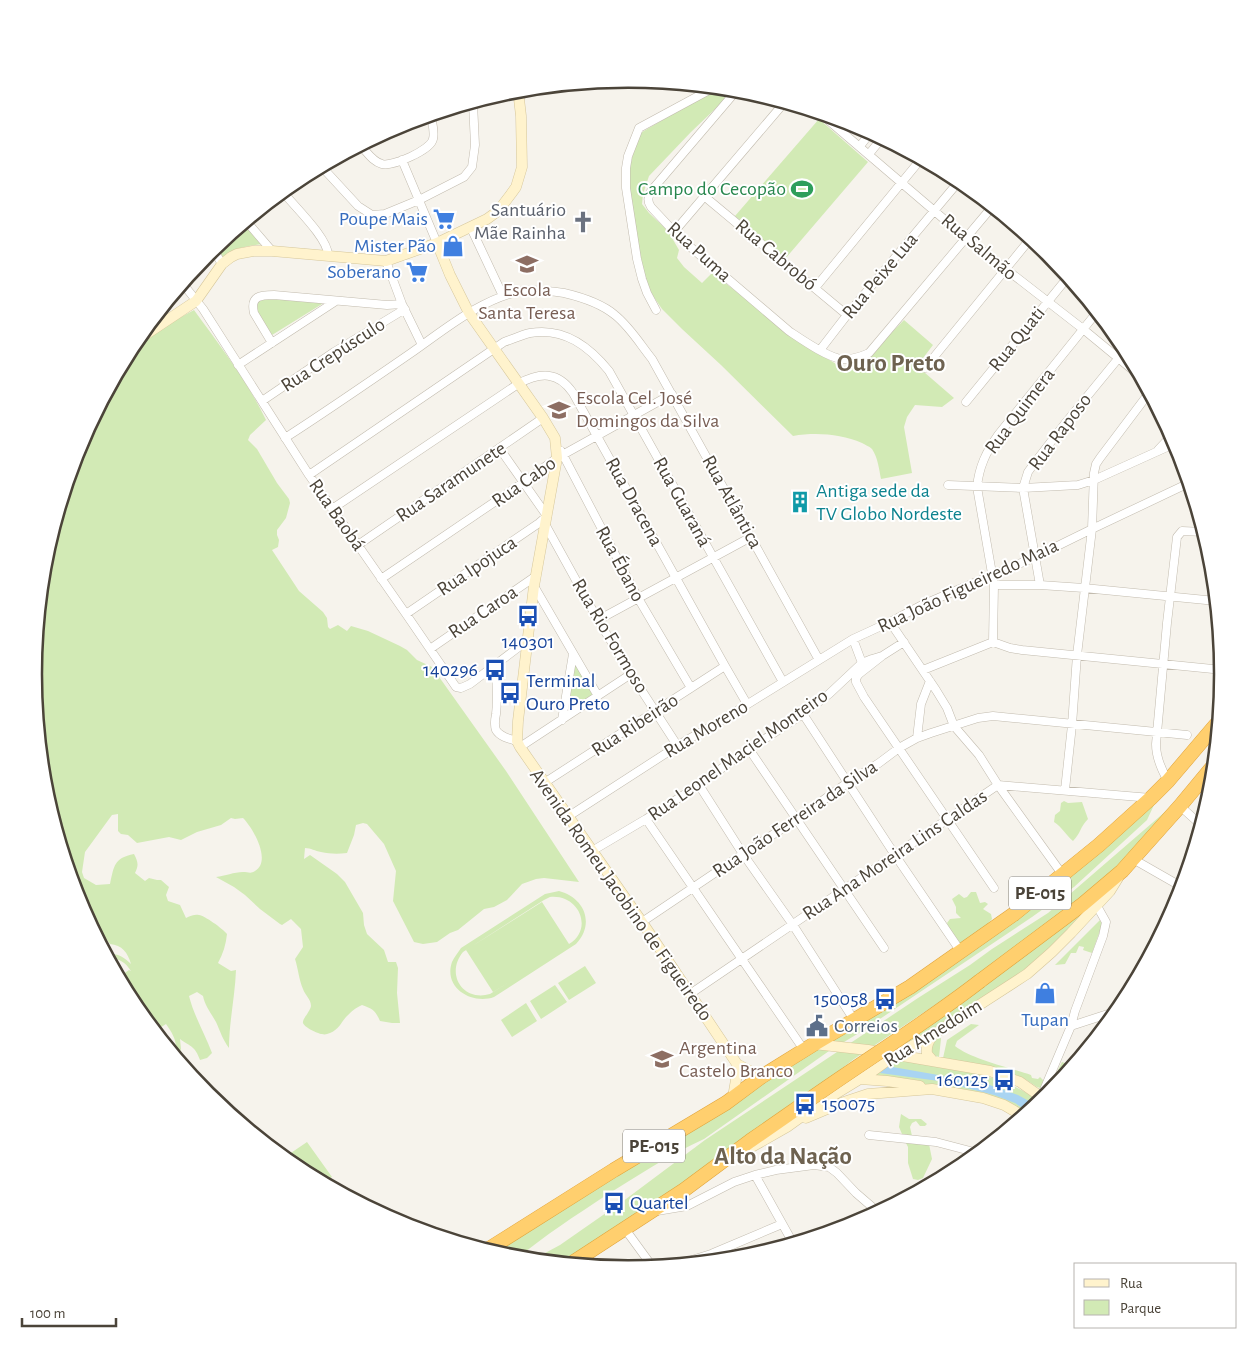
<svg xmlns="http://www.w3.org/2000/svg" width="1257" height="1348" font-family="'Alegreya Sans',sans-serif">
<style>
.green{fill:#d2eab5;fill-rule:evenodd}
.water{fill:#a9d4f2}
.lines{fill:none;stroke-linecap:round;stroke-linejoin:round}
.street-casing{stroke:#c2bbae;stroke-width:9}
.secondary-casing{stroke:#d6c79b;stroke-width:11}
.highway-casing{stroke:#e0a43c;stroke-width:15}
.street{stroke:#fff;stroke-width:8}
.secondary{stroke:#fff3cd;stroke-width:10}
.highway{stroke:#ffcf6e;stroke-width:14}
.highway-bridge-casing{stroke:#e0a43c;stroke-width:15;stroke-linecap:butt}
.highway-bridge{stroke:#ffcf6e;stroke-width:14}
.labels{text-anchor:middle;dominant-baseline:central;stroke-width:4;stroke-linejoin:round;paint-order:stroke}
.shield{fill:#fff;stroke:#817c74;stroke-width:1}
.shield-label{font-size:19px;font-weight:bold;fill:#4b4439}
.leisure-label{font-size:20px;fill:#27864d;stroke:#fff;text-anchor:end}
.worship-label{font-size:20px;fill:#5b616d;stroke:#fff;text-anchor:end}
.shop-label{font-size:20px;fill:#366cbe;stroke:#fff;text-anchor:end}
.street-label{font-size:20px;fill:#4b4439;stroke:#fff}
.education-label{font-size:20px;fill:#785e54;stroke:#fff;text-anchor:start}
.culture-label{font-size:20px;fill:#0d838f;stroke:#fff;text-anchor:start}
.transit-label{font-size:20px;fill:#164399;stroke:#fff;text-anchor:end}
.service-label{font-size:20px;fill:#4e5e75;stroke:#fff;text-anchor:start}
.district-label{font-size:25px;font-weight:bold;fill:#6e6250;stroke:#fff}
.rim{fill:none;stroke:#4b4439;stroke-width:2.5}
</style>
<rect width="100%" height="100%" fill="#f6f3ec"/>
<path class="green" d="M717,88L735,90L691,132L649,176L643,194L642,204L649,213L668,231L679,250L677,258L684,267L702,283L712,273L815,351L836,364L848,367L862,363L871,357L890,334L904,320L933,345L917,366L954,398L942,407L915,405L907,417L904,427L912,473L881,479C879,469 878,458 872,449C869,446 865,445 862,443C841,434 816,432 793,436L721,365L682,329L662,309L649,290L644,277L638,250L628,186L630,167L637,135Z
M819,119L868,162L785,259L735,216Z
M245,223L263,244C248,246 235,247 223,257L216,247Z
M265,297L322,301V304L272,335L256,311L257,298Z
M194,310C220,346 247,380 266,420L250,435L248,440L257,449L277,483L289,499L290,503L286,518L277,530V535L279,540L278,547L272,550L299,591L323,612L327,618L328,627L330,629L338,625L347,631L351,626L368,631L400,646L407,650L417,660L432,667L506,771L579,882L544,878L536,879L522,884L507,900L494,907L484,909L458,930L450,933L437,942L423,944L414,942L393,901L396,871L384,844L367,824L363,823L356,825L354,835L347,853C338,854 330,854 321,852C315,851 311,848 305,848L304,859L310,855L337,874L345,882L363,913L364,925L367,934L384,950L388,962H396L398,968L397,993L400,1023H392L380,1021C375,1010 373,1009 362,1005C355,1008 351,1012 346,1017C341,1023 338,1030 330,1033C327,1034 325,1035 322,1034C318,1034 304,1027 303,1023C302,1019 310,1012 311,1006C311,999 305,995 303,989C299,980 298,968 295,959L303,947L301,929L291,919L282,925L280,924L260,909L245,895L234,887L216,877C225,876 234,872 243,872C248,872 251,874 255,871C272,861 253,828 243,818L235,819L231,818L221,825L197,832L181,840L169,837L137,843L128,835L121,834L118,831V814L112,815L85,852L82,872L84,878L96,885L110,884C114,866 114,858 134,854C138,862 139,865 135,873L145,881L149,878L157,880H161L169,887L166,895L168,901L180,905L186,918C190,916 195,914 199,915C205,916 222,928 227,934C226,944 223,954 218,963L231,971L236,970C235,997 229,1022 229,1048C223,1040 220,1031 216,1022C211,1013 205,1006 203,996L197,992L189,996C194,1016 205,1034 212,1053L207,1058L200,1060C195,1046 191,1047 180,1039L181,1049L178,1058L175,1054C178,1042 173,1034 166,1024L155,1031L134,1004L119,977L129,970L131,971C126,963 119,958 109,958L107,954C117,953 124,957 131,964C128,953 122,945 110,944L101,932L97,934L79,901L45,790L34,674L45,558L79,446L130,350L163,327Z
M575,663L593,696L566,712Z
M1174,780L1154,805L1147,820L1074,887L1032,917L859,1033L829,1051L704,1139C669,1155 637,1176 605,1196C575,1216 545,1235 518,1258L499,1253L504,1248L522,1235L940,969Z
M1064,801L1068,803L1082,802L1088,819C1080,827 1081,833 1073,841C1066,835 1062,827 1054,822L1055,815L1060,811L1061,803Z
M1166,811L1109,877L977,977L854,1059L778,1118L569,1263L534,1259L560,1245L626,1199L705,1140L918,998L970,965L992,949L1048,913Z
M1116,881L1027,972L895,1054L882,1052Z
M559,891C585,898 595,924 576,944L494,997C472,1005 443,988 452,962C454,957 458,953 461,948L545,894ZM550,897C579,894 594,929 569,944L542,902L466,950L493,992L540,963L490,994C463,1002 445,974 463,952L544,900Z
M971,892H976L980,903L985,902L988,904L983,909L991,914L992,919L984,928L960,943L951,932L947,923L950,919L961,918L956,913V907L952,899L959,894L964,898L967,897Z
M1100,920L1102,925L1092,953L1083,950L1084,947L1079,946L1076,953H1071L1065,964L1055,965Z
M585,966L596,983L569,1000L558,983Z
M555,985L567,1002L541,1019L530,1001Z
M526,1003L537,1021L512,1037L501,1020Z
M971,1024L979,1025L957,1041L955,1046C971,1059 1011,1068 1031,1075L1032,1078L1038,1079L1040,1077L1044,1081L1043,1086L1040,1088L1037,1087L1025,1079L1006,1071L943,1058L947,1040Z
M940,1036L941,1039L939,1057L933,1055L929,1048L934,1039Z
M902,1060C948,1068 1001,1072 1040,1102L1026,1114L1020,1109L874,1078L875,1072L892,1061Z
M1062,1062L1073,1066L1054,1089L1051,1086L1056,1074Z
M901,1114L909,1119H921L927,1124L925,1126H920L916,1121L912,1123L910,1127L912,1136L902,1134L899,1127Z
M905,1141L929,1144L932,1159L923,1178L918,1180L913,1179L908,1163V1147Z
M307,1142L332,1177L324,1182L298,1168L285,1157Z"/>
<path class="water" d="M887,1066L984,1083L1018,1095L1036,1105L1028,1112L1015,1103L994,1095L939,1081L880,1073Z"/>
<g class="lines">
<g class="street-casing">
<path id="street" d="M737,90L651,191C648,197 647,201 651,207L681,239L789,331C801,339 828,358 842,359C852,360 860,357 869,353L992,207
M821,114L966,238L1083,329L1140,376
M361,146C367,152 373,162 382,164C392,167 431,150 433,139C435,132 432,123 431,115
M860,146L871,132
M869,154L882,138
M402,160L437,243
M322,167L358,206L372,215L385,214L419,200L464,177L472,167L475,145L473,103
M283,192C294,206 328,238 328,255
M704,196L847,315
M247,222L272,251
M471,228L503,296
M674,232L784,103
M213,249L222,264
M386,261L402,304L422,345
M183,284L203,309L309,475L406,614L456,687L461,688L470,684L528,640
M815,288L921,159
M656,310L647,293L642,279L637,259L626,188V168L628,156L639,128L713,88
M272,343L254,313C250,296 260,295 274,295L387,305L402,304
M820,350L847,315L960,180
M238,365L336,301
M925,368L1031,238
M262,401L334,352L405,309
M966,402L1068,277
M285,438C327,411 369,382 411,353C444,330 482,298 522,291C536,289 550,291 564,293C581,297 602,304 615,315C630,327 640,344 652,359L819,660
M1158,450L1172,435
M561,451L638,598L691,688
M309,475L504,342C513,339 521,335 530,333C564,327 589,346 609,371L783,682
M948,485L1023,488L1078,485L1094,480L1176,443
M332,509L518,384C540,372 558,371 573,393L725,666L747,704
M545,524L598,620L631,674L677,745
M358,545L543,418
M381,579L524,482L557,458L672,394
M994,585H1040L1084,588L1216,601
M1040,585L1023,488L1028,472L1033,465L1067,421L1126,349
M534,586L598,696
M406,614L539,523L547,516L500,449
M598,620L751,537
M890,622L936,690L947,708L954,726L979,755L998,785L1062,874
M853,639L862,663
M904,642L882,656L859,674L856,678V682L864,697L994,888
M993,642L994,585L977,487C979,467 986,452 998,435L1097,312
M430,649L536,576
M496,666C496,682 498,698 496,714C495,719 494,725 496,730C500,737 510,739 517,741
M923,670L993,642L1010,648L1022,650L1223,670
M803,714L895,855L961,952
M562,720L573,654
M917,738L921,704L930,681
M520,747L631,674
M749,749L884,948
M1168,781C1161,769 1156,758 1156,744L1167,623L1177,537L1182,531L1204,532
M544,783L725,666
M699,785L743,854L793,925L854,1020
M1065,790L1072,725L1077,655L1092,529L1189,483
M1180,806L1201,825
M569,816L685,741L714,725L853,639L890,622L922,605L1035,557L1092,529L1094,473L1096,464L1100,458L1149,393
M646,819L804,1050
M592,851L646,819L699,785L737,757L803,714L829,694L862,663L872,659L882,656
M1133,859L1182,887
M642,922L743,854L797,819L847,783L879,763L899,748L917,738L931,733L978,718L993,716L1187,735
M690,994L998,785L1151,798
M1071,1026L1117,1011
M1041,1097L1071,1026L1075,1011L1103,936L1106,922L1097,906
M869,1135L936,1142L978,1153
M755,1175L793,1243
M657,1211L687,1206L734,1182L755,1175L776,1170L814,1165L829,1167L837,1173L856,1193L878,1212
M625,1229L652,1266
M682,1263L711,1254L782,1224"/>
</g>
<g class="secondary-casing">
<path id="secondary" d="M437,243L450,275L469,313L543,418L555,438L557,458L534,586L518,721L517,741L520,747L642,922L737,1064L761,1077
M136,341L196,301L222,264L231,257L237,254L253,251H272L386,261L437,243L487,219L498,211L511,194L516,187L522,167L521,116L518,90
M814,1044L868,1050L990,1071L1020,1082L1044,1099
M933,1061L927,1054C926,1045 929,1040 934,1034
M860,1079L887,1081L920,1086
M733,1097L737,1074V1064
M806,1118L844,1102L868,1094L932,1089L983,1098L1004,1105L1023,1116
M750,1148L787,1127L819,1104L873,1071L895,1055L936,1033L1027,974L1052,952L1071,933L1110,891L1118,878"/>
</g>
<g class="highway-casing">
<path id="highway" d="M980,981L1083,904L1122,871L1180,806L1214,765
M487,1250L614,1170L726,1103L761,1077L814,1044L910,987L1014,914L1099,845L1151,798L1168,781L1219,721
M572,1263L684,1190L750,1141L799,1107"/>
</g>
<use href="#street" class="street"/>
<use href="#secondary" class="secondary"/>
<use href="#highway" class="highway"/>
<g class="highway-bridge-casing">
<path id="highway-bridge" d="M799,1107C859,1064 922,1026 980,981"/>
</g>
<use href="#highway-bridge" class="highway-bridge"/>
</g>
<defs>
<g id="stadium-bare" transform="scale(1.725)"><path d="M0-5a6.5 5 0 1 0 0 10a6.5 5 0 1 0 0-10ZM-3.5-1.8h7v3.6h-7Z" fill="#2e9e5b" stroke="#fff" stroke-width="2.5" paint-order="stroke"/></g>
<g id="supermarket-bare" transform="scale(1.725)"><path d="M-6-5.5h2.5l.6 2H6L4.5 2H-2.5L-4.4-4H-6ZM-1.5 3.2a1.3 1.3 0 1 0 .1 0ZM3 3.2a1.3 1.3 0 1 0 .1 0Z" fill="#3f7fe0" stroke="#fff" stroke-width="2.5" paint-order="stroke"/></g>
<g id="church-bare" transform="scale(1.725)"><path d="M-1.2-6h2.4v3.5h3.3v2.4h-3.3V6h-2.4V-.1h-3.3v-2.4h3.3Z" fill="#6b7280" stroke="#fff" stroke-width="2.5" paint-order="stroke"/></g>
<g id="shop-bare" transform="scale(1.725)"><path d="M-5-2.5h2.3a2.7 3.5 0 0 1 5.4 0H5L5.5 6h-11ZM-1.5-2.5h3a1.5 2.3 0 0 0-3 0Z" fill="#3f7fe0" stroke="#fff" stroke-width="2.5" paint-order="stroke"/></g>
<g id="school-bare" transform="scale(1.725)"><path d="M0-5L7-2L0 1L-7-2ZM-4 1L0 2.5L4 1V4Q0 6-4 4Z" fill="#8d6e63" stroke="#fff" stroke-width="2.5" paint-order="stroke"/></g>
<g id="university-bare" transform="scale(1.725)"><path d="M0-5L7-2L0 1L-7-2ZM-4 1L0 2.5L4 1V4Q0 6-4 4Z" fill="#8d6e63" stroke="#fff" stroke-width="2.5" paint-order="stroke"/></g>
<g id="building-bare" transform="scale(1.725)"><path d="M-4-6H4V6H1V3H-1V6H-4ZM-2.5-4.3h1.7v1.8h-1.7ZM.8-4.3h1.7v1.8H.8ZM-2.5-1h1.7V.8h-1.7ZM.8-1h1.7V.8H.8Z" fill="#0f9aa8" stroke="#fff" stroke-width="2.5" paint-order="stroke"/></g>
<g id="bus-bare" transform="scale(1.725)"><path d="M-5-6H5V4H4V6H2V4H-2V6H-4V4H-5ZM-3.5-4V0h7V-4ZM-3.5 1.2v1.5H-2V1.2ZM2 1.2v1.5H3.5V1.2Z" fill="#1a4fb4" stroke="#fff" stroke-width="2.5" paint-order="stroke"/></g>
<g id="civic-bare" transform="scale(1.725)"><path d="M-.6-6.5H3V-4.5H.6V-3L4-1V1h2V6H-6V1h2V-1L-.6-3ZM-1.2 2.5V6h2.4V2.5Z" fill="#5c6f8a" stroke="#fff" stroke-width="2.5" paint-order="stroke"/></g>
</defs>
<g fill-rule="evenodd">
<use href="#stadium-bare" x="802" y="189"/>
<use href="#supermarket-bare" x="444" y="219"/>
<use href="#church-bare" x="583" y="222"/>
<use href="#shop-bare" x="453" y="246"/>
<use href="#school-bare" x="527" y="264"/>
<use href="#supermarket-bare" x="417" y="272"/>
<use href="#university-bare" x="559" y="410"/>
<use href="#building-bare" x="800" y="502"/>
<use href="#bus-bare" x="528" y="616"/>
<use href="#bus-bare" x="495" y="670"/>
<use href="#bus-bare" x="510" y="693"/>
<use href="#shop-bare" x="1045" y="993"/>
<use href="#bus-bare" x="885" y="999"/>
<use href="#civic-bare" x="817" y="1026"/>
<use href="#school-bare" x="662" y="1059"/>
<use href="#bus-bare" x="1004" y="1080"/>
<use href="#bus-bare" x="805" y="1104"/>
<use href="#bus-bare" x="614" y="1203"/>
</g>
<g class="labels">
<g class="shield">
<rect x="1009" y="876.5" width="62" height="33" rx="4"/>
<rect x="623" y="1129.5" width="62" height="33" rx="4"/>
</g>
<g class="shield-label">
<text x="1040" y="893">PE-015</text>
<text x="654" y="1146">PE-015</text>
</g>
<g class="leisure-label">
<text x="786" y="189">Campo do Cecopão</text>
</g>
<g class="worship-label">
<text x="566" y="210">Santuário<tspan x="566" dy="23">Mãe Rainha</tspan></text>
</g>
<g class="shop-label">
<text x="428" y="219">Poupe Mais</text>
<text x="436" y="246">Mister Pão</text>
<text x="401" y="272">Soberano</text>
<text x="1045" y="1020" text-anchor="middle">Tupan</text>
</g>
<g class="street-label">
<text transform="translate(979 247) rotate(40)">Rua Salmão</text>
<text transform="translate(699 252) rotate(42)">Rua Puma</text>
<text transform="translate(776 255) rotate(40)">Rua Cabrobó</text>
<text transform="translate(880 276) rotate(-50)">Rua Peixe Lua</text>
<text transform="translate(1017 339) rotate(-51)">Rua Quati</text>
<text transform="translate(333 355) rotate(-33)">Rua Crepúsculo</text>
<text transform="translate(1020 411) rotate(-53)">Rua Quimera</text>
<text transform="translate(1060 432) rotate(-53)">Rua Raposo</text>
<text transform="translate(451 482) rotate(-34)">Rua Saramunete</text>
<text transform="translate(524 482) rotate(-35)">Rua Cabo</text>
<text transform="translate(634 502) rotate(61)">Rua Dracena</text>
<text transform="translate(682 502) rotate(61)">Rua Guaraná</text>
<text transform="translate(732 502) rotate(61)">Rua Atlântica</text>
<text transform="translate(337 515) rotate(55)">Rua Baobá</text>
<text transform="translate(620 564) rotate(62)">Rua Ébano</text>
<text transform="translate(477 566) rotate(-34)">Rua Ipojuca</text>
<text transform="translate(968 586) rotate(-25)">Rua João Figueiredo Maia</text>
<text transform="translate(483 612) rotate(-34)">Rua Caroa</text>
<text transform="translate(610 636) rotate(59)">Rua Rio Formoso</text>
<text transform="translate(635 725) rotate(-33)">Rua Ribeirão</text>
<text transform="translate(706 729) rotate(-31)">Rua Moreno</text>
<text transform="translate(738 755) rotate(-35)">Rua Leonel Maciel Monteiro</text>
<text transform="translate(795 819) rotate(-34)">Rua João Ferreira da Silva</text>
<text transform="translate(895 855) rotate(-34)">Rua Ana Moreira Lins Caldas</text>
<text transform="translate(621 895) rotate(55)">Avenida Romeu Jacobino de Figueiredo</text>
<text transform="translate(933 1033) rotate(-32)">Rua Amedoim</text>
</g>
<g class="education-label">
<text x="527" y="290" text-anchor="middle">Escola<tspan x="527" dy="23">Santa Teresa</tspan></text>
<text x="576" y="398">Escola Cel. José<tspan x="576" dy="23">Domingos da Silva</tspan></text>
<text x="679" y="1048">Argentina<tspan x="679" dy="23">Castelo Branco</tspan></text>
</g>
<g class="culture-label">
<text x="816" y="491">Antiga sede da<tspan x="816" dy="23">TV Globo Nordeste</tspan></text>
</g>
<g class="transit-label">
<text x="528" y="642" text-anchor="middle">140301</text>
<text x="478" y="670">140296</text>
<text x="526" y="681" text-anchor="start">Terminal<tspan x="526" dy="23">Ouro Preto</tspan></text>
<text x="868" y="999">150058</text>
<text x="988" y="1080">160125</text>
<text x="822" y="1104" text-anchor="start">150075</text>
<text x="630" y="1203" text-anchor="start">Quartel</text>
</g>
<g class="service-label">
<text x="834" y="1026">Correios</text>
</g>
<g class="district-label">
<text x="891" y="363">Ouro Preto</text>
<text x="783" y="1156">Alto da Nação</text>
</g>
</g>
<path d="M0 0H1257V1348H0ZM42 674a586 586 0 1 1 1172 0a586 586 0 1 1-1172 0Z" fill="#fff" fill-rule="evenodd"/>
<path class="rim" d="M42 674a586 586 0 1 1 1172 0a586 586 0 1 1-1172 0Z"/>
<rect x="1074" y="1263" width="162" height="65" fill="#ffffff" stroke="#b7b4b0"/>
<rect x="1084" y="1279" width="25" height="8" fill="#fff3cd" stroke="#b7b4b0"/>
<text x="1120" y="1288" font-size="15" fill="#4b4439">Rua</text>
<rect x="1084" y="1300" width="25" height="15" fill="#d2eab5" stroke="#b7b4b0"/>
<text x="1120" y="1313" font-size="15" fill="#4b4439">Parque</text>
<path d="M22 1318v8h94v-8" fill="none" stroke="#4b4439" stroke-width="2.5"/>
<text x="30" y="1318" font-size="15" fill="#4b4439" stroke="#ffffff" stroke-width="4" paint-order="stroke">100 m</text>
</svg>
